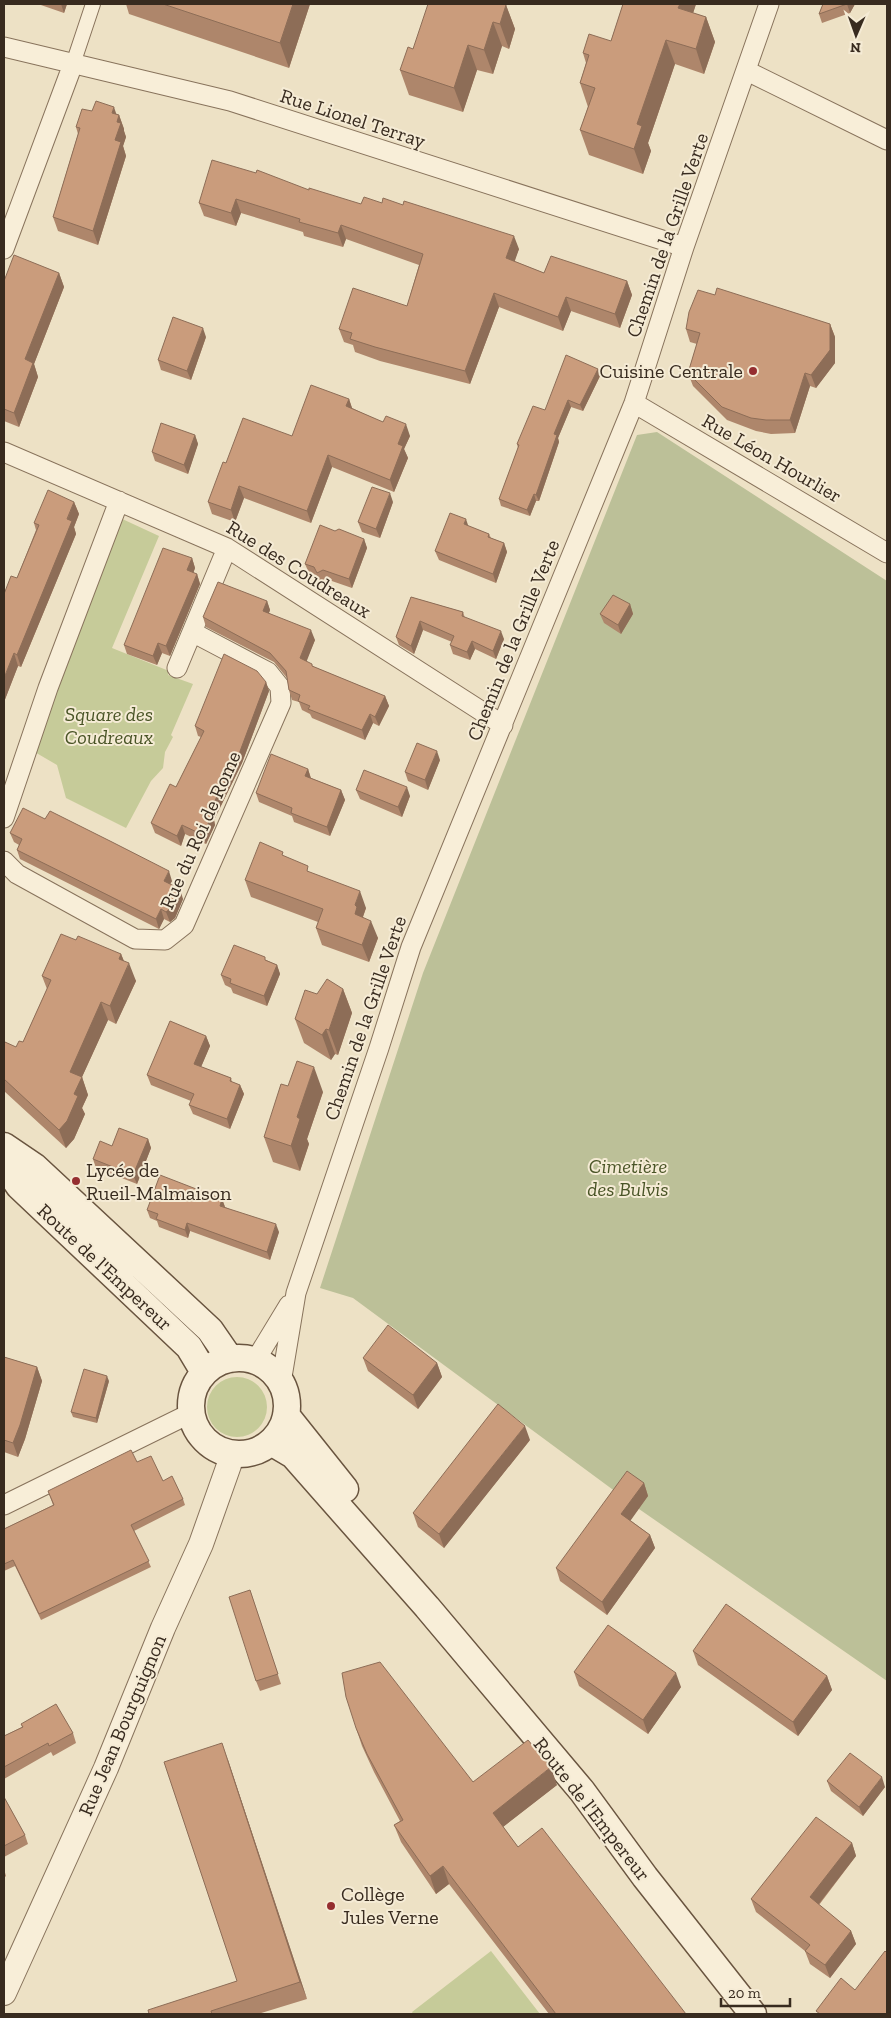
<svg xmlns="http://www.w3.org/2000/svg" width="891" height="2018" font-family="'Zilla Slab',serif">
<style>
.green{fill:#c6cb99}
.cemetery{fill:#bcc098}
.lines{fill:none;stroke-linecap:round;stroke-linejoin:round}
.pedestrian-casing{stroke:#88735c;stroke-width:16}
.minor-casing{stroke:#88735c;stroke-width:21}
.tertiary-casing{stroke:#88735c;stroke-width:26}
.secondary-casing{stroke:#69543f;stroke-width:29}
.pedestrian{stroke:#f8eed8;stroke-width:14}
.minor{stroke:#f8eed8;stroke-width:19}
.tertiary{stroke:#f8eed8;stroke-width:24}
.secondary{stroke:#f8eed8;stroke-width:26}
.wall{fill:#ae866b}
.shaded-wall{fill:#8d6d57}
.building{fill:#ca9c7c;stroke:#8d6d57}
.poi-dot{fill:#952e30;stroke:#f5ebd5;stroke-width:2}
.labels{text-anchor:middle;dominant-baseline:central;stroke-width:4;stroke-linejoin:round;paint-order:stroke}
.street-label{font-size:20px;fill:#382b1f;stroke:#f5ebd5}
.poi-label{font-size:20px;fill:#382b1f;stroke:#f5ebd5;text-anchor:start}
.park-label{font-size:20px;font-style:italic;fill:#495426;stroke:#f5ebd5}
</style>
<rect width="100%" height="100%" fill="#ede1c5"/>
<path class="green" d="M118,517L159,536L112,648L169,671L168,675L193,684L171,735L173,737L165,752L163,768L151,781L126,828L66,798L57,765L33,751Z
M207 1407a30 30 0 1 1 60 0a30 30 0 1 1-60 0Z
M491,1951L540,2014H413L412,2012Z"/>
<path class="cemetery" d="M657,432L887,581V1681L639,1509L353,1298L320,1288L423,973L637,435Z"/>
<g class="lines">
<g class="pedestrian-casing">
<path id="pedestrian" d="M73,64L93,4"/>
</g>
<g class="minor-casing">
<path id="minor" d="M4,47L230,101L684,247
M747,71L887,140
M4,249L73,64
M634,403L887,553
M4,452L227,548L503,725
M192,632L227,548
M4,818L48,688L119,501
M4,861L17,874L135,939L165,940L184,925L281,703L280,687L268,672L192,632L177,668
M255,1361L289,1305
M281,1383L296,1293L379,1048L411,947L634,403L684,247L769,4
M4,1505L191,1413"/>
</g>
<g class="tertiary-casing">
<path id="tertiary" d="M4,1993L106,1768L163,1628L201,1544L229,1465L230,1454"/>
</g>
<g class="secondary-casing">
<path id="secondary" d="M4,1146L35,1167L210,1330L230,1359
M4,1164L19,1186L189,1347L204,1372
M191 1406a48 48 0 1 1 96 0a48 48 0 1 1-96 0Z
M286,1415L345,1489
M271,1442L293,1455L427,1607L582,1791L645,1877L753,2014"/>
</g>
<use href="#pedestrian" class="pedestrian"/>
<use href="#minor" class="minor"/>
<use href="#tertiary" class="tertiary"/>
<use href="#secondary" class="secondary"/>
</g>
<path class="wall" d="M38,4H67L64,13Z
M126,4H310L289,68L129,14Z
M623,4H696L693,13L706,17L715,42L704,74L675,64L648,143L651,151L643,174L589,155L580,130L588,107L580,83L586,63L583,53L611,41Z
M823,4H855L850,13L822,23L819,14Z
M506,5L515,29L509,49L502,46L493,74L477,70L463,112L409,95L400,70L413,49Z
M92,111L119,115L124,129V131L126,137L123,146L126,156L98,245L58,231L53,217L78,134L76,127Z
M309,190L519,249L514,261L544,273L627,281L632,295L620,328L571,311L563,331L499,307L470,384L380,361L355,352L353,345L344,342L339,329L407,306L419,265L346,239L343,247L304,236L303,232L241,213L236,226L204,216L199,203Z
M59,273L64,287L34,364L38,377L19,427L4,421V281Z
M715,295L830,324L835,337V363L816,388L810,386L795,433L771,434L756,431L727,420L693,386L688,373L697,344L690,342L686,329Z
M206,337L191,380L161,370L158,360Z
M598,369L600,376L583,411L571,407L558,438L559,442L539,501H536L530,516L501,506L499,499L518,448L517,444L545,410Z
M349,399L352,408L410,436L404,449L408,458L394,492L332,467L311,523L244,498L235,522L212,514L208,502L226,463L292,436Z
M195,435L198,444L188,474L155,461L152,452Z
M74,502L79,514L74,527L76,534L21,667L18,666L4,702L17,578L36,530L34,523Z
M393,502L380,538L362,532L358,522Z
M468,526L489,534L491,538L504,543L507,552L496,583L439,560L435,551Z
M335,531L364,539L367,548L352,588L326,579L320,581L317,576L309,573L305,564Z
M192,558L195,568L193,573L197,574L200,584L170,656L162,653L157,665L127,654L124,645Z
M411,597L463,612L465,618L504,639L496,659L475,649L470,660L453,654L450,645L452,642L423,630L414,654L399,645L396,637Z
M267,601L270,610L269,613L315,640L306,661L314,667L385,696L389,706L379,726L373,723L365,740L312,718L310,714L302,710L299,702L292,700L289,690L287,678L274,662L206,627L203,617Z
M630,604L633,614L621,634L604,623L600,614Z
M266,682L269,691L242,763L214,820L215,825L206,844L185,834L181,846L155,833L151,823L176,787L201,737L198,736L195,726Z
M440,760L428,790L408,781L405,772Z
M308,769L311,778L341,790L345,800L330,836L294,822L292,816L259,802L256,793Z
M356,790L410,796L402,817L360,799Z
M10,833L172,881L170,884L183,899L175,918L170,922L164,919L159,929L20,859L17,850L19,845L14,842Z
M285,857L366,908L363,917L378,938L369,962L322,945L316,928L318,922L251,897L245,880Z
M76,940L121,954L124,961L136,981L116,1024L108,1020L82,1077L88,1095L82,1108L85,1114L74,1139L66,1148L4,1091V1045L16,1047L23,1042L47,989L42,976Z
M266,960L277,965L280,974L267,1006L233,993L231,988L225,985L221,975Z
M343,989L352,1013L338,1055L335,1054L331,1060L304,1043L295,1019L317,994Z
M206,1036L210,1046L201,1067L231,1078L232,1082L240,1085L244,1094L230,1129L193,1114L189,1105L191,1101L151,1085L147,1075Z
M288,1086L323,1092L307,1139L309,1144L300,1171L273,1162L264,1137Z
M148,1139L151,1148L137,1184L96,1168L93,1159L112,1146Z
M222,1199L225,1207L279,1232L270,1260L190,1231L188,1238L159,1227L157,1221L150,1218L147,1210Z
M4,1357L37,1367L42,1381L25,1439L18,1457L4,1452Z
M363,1358L437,1363L442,1377L418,1409L368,1371Z
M109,1381L97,1423L73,1417L71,1412Z
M530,1440L444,1548L418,1527L413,1513Z
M137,1462L163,1481L183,1499L185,1505L134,1531L151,1567L41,1620L15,1566L4,1571V1529L53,1505L48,1491Z
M644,1483L648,1496L630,1520L650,1535L655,1548L607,1615L560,1581L556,1568Z
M250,1590L281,1684L260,1691L256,1681Z
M693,1651L827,1676L832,1690L798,1736L698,1665Z
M574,1672L681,1687L648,1734L579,1686Z
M21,1724L73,1733L76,1743L53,1756L51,1752L4,1779V1736L22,1727Z
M356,1728L473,1782L557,1785L503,1827L518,1847L686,2014H549L449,1884L436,1894L401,1842L394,1825L400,1821L374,1772L362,1746Z
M228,1760L307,1999L258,2014H149L237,1981Z
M827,1781L885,1787L863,1816L831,1791Z
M4,1797L25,1835L28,1844L4,1857Z
M852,1843L856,1856L819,1905L851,1931L856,1944L830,1978L810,1964L805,1951L756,1912L751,1899Z
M4,1869L6,1876L4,1878Z"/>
<path class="shaded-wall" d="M61,4H67L64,13Z
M293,4H310L289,68L280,43Z
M680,4H696L687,32L678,8Z
M847,4H855L850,13Z
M506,5L515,29L509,49L500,24Z
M706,17L715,42L704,74L696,49Z
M493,22L502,46L493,74L484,50Z
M666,40L675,64L648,143L651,151L643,174L634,149L637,124Z
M468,45L477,70L463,112L454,88Z
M114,107L118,119L119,115L124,129V131L126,137L123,146L126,156L98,245L93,231L115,140L112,113Z
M236,199L241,213L236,226L231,213Z
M341,225L346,239L343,247L338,233Z
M514,236L519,249L511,272L506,258Z
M59,273L64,287L34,364L38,377L19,427L14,413L25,359Z
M627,281L632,295L620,328L615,314Z
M494,293L499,307L470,384L465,371Z
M566,297L571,311L563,331L558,317Z
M830,324L835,337V363L816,388L811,375Z
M203,328L206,337L191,380L187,371Z
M598,369L600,376L583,411L580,405Z
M805,373L810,386L795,433L790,420Z
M349,399L353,411L346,406Z
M568,400L571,407L558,438L559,442L539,501L536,495L554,434Z
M406,424L410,436L404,449L408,458L394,492L390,480L398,444Z
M195,435L198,444L188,474L184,465Z
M328,455L332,467L311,523L307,511Z
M239,486L244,498L235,522L231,510Z
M390,493L393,502L380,538L376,529Z
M534,494L536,501L530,516L527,510Z
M74,502L79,514L74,527L76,534L21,667L17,655Z
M466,519L469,528L464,524Z
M364,539L367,548L352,588L349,579Z
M504,543L507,552L496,583L493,574Z
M192,558L195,568L191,580L187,570Z
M197,574L200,584L170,656L166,646Z
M267,601L270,610L266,620L263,611Z
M630,604L633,614L621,634L618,625Z
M420,621L423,630L414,654L411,646Z
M311,630L315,640L304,668L300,658Z
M501,631L504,639L496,659L493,651Z
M472,641L475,649L470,660L467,652Z
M158,643L162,653L157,665L153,656Z
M14,653L18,666L4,702V678Z
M266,682L269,691L242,763L214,820L215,825L206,844L203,835L208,814Z
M385,696L389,706L379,726L375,717Z
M370,714L373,723L365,740L362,730Z
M437,751L440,760L428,790L425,780Z
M308,769L311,779L305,776Z
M407,787L410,796L402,817L398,807Z
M341,790L345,800L330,836L327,827Z
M182,825L185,834L181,846L177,836Z
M169,871L172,881L167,890L164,881Z
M180,889L183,899L175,918L170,922L166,912Z
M360,891L366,908L362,919L355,914V905Z
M161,909L164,919L159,929L156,919Z
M371,921L378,938L369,962L362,945Z
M121,954L127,969L129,963L136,981L116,1024L110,1006L119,959Z
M277,965L280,974L267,1006L264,996Z
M343,989L352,1013L338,1055L329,1030Z
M101,1002L108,1020L82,1077L88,1095L82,1108L85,1114L74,1139L66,1148L59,1130L74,1094L70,1072Z
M326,1029L335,1054L331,1060L322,1035Z
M206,1036L210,1046L198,1074L194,1064Z
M314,1067L323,1092L307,1139L309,1144L300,1171L291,1146L297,1117Z
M240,1085L244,1094L230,1129L227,1119Z
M148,1139L151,1148L137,1184L133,1175Z
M222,1199L225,1207L220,1206Z
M187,1223L190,1231L188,1238L185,1230Z
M276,1224L279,1232L270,1260L267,1252Z
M437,1363L442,1377L418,1409L413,1395Z
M37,1367L42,1381L25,1439L18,1457L13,1443Z
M107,1376L109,1381L97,1423L96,1418Z
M525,1426L530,1440L444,1548L439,1534Z
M644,1483L648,1496L626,1527L621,1514Z
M650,1535L655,1548L607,1615L602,1602Z
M676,1673L681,1687L648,1734L643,1720Z
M827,1676L832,1690L798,1736L793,1722Z
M222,1743L228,1760L307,1999L300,1982Z
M551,1767L557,1785L499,1830L493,1813Z
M882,1777L885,1787L863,1816L859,1807Z
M852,1843L856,1856L814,1910L810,1897Z
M443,1866L449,1884L436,1894L430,1876Z
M851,1931L856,1944L830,1978L825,1965Z"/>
<path class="building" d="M163,4H293L280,43Z
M428,4H504L506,5L500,24L493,22L484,50L468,45L454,88L400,70L408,47L413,49Z
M623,4H680L678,8L706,17L696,49L666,40L637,124L642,126L634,149L580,130L595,88L580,83L589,55L583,53L589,34L611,41Z
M823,4H847L819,14Z
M96,101L114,107L112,113L119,115L117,122L121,123L115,140L121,142L93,231L53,217L80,128L76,127L82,109L92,111Z
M212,160L256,173L257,170L309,190V188L361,204L364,197L382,203L383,198L403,205L404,201L514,236L506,258L544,273L551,256L627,281L615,314L566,297L558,317L494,293L465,371L375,347L350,339L352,333L339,329L353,288L407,306L423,254L341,225L338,233L299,222L300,219L236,199L231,213L199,203Z
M14,255L59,273L25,359L33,363L14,413L4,409V281Z
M717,288L830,324V350L811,375L805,373L790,420H766L751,418L722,407L688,373L700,333L686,329L689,312L698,290L715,295Z
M173,317L203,328L187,371L158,360Z
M566,355L598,369L580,405L568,400L554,434L557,435L536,495L534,494L527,510L499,499L519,445L517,444L533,406L545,410Z
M311,385L349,399L346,406L383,422L386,416L406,424L398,444L403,446L390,480L328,455L307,511L239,486L231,510L208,502L223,462L226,463L243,418L292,436Z
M161,423L195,435L184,465L152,452Z
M372,487L390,493L376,529L358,522Z
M48,490L74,502L67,519L72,521L17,655L14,653L4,678V594L11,576L17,578L39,525L34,523Z
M450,513L466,519L464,524L489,534L488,537L504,543L493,574L435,551Z
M320,525L335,531L339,529L364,539L349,579L323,570L317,573L314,567L305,564Z
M163,548L192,558L187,570L197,574L166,646L158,643L153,656L124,645Z
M218,582L267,601L263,611L311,630L300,658L312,664V666L385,696L375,717L370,714L362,730L308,709L310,706L298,701L300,695L289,690L286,671L270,653L203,617Z
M613,595L630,604L618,625L600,614Z
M411,597L463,612L462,616L501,631L493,651L472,641L467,652L450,645L454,636L420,621L411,646L396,637Z
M224,654L257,671L266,682L239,754L208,814L212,815L203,835L182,825L177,836L151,823L170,784L176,787L204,731L195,726Z
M417,743L437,751L425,780L405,772Z
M271,754L308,769L305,776L341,790L327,827L291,813L292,808L256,793Z
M364,770L407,787L398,807L356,790Z
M23,808L45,819L50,811L112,842L169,871L164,881L180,889L171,908L166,912L161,909L156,919L17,850L22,839L10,833Z
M260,842L283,852L282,855L308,866L307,871L360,891L355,905L357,907L355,914L371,921L362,945L316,928L323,909L245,880Z
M61,934L76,940L78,936L121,954L119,959L129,963L110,1006L101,1002L70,1072L82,1077L74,1094L78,1096L67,1121L59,1130L4,1079V1045L5,1042L16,1047L19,1041L23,1042L51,980L42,976Z
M234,945L265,957V960L277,965L264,996L230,983L231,979L221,975Z
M327,979L343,989L329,1030L326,1029L322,1035L295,1019L305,990L317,994Z
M170,1021L206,1036L194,1064L231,1078L230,1081L240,1085L227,1119L189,1105L194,1094L147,1075Z
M297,1061L314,1067L297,1117L300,1119L291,1146L264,1137L281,1084L288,1086Z
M119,1128L148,1139L133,1175L93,1159L100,1141L112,1146Z
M160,1175L222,1199L220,1206L276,1224L267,1252L187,1223L185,1230L156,1219L158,1214L147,1210Z
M388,1325L437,1363L413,1395L363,1358Z
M4,1357L37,1367L20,1425L13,1443L4,1440Z
M84,1369L107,1376L96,1418L71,1412Z
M498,1404L525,1426L439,1534L413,1513Z
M131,1450L137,1462L151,1456L163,1481L172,1476L183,1499L131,1525L149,1561L39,1614L13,1560L4,1564V1529L54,1505L48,1491Z
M627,1471L644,1483L621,1514L650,1535L602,1602L556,1568Z
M250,1590L278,1674L256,1681L229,1597Z
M726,1604L827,1676L793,1722L693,1651Z
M608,1625L676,1673L643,1720L574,1672Z
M380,1662L473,1782L528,1740L551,1767L493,1813L518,1847L542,1828L686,2014H556L443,1866L430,1876L394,1825L403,1820L367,1754L356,1728L346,1697L342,1673Z
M56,1704L73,1733L49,1746L48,1743L4,1767V1736L23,1727L21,1724Z
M222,1743L300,1982L211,2011L212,2014H149L148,2010L237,1981L164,1762Z
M850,1753L882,1777L859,1807L827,1781Z
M4,1797L25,1835L4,1846Z
M816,1817L852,1843L810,1897L851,1931L825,1965L805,1951L810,1945L751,1899Z
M885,1951L887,1953V2014H820L816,2011L841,1978L855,1990Z"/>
<g class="poi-dot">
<circle cx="753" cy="371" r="5"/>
<circle cx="76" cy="1181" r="5"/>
<circle cx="331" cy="1906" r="5"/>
</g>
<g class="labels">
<g class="street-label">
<text transform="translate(353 118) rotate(18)">Rue Lionel Terray</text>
<text transform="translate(667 235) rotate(-71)">Chemin de la Grille Verte</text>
<text transform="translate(772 458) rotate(30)">Rue Léon Hourlier</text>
<text transform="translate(299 569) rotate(32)">Rue des Coudreaux</text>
<text transform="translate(513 640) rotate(-68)">Chemin de la Grille Verte</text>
<text transform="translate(200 830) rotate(-66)">Rue du Roi de Rome</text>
<text transform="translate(365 1018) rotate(-71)">Chemin de la Grille Verte</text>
<text transform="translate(105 1267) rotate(43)">Route de l'Empereur</text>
<text transform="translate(122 1725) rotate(-67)">Rue Jean Bourguignon</text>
<text transform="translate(592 1809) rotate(52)">Route de l'Empereur</text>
</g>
<g class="poi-label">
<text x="743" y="371" text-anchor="end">Cuisine Centrale</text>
<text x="86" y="1170">Lycée de<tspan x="86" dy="23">Rueil-Malmaison</tspan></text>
<text x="341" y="1894">Collège<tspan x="341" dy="23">Jules Verne</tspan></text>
</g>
<g class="park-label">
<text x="109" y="714">Square des<tspan x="109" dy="23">Coudreaux</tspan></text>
<text x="628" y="1166">Cimetière<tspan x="628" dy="23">des Bulvis</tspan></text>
</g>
</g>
<rect width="891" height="2018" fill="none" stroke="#382b1f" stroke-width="10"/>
<g transform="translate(856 35) rotate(182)" stroke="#f5ebd5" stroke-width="4" paint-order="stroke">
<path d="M0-4L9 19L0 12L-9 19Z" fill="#382b1f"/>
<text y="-8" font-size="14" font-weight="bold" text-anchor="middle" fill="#382b1f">N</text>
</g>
<path d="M721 1998v8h69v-8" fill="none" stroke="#382b1f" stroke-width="2.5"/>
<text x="728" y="1998" font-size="15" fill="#382b1f" stroke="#f5ebd5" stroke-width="4" paint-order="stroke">20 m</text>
</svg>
